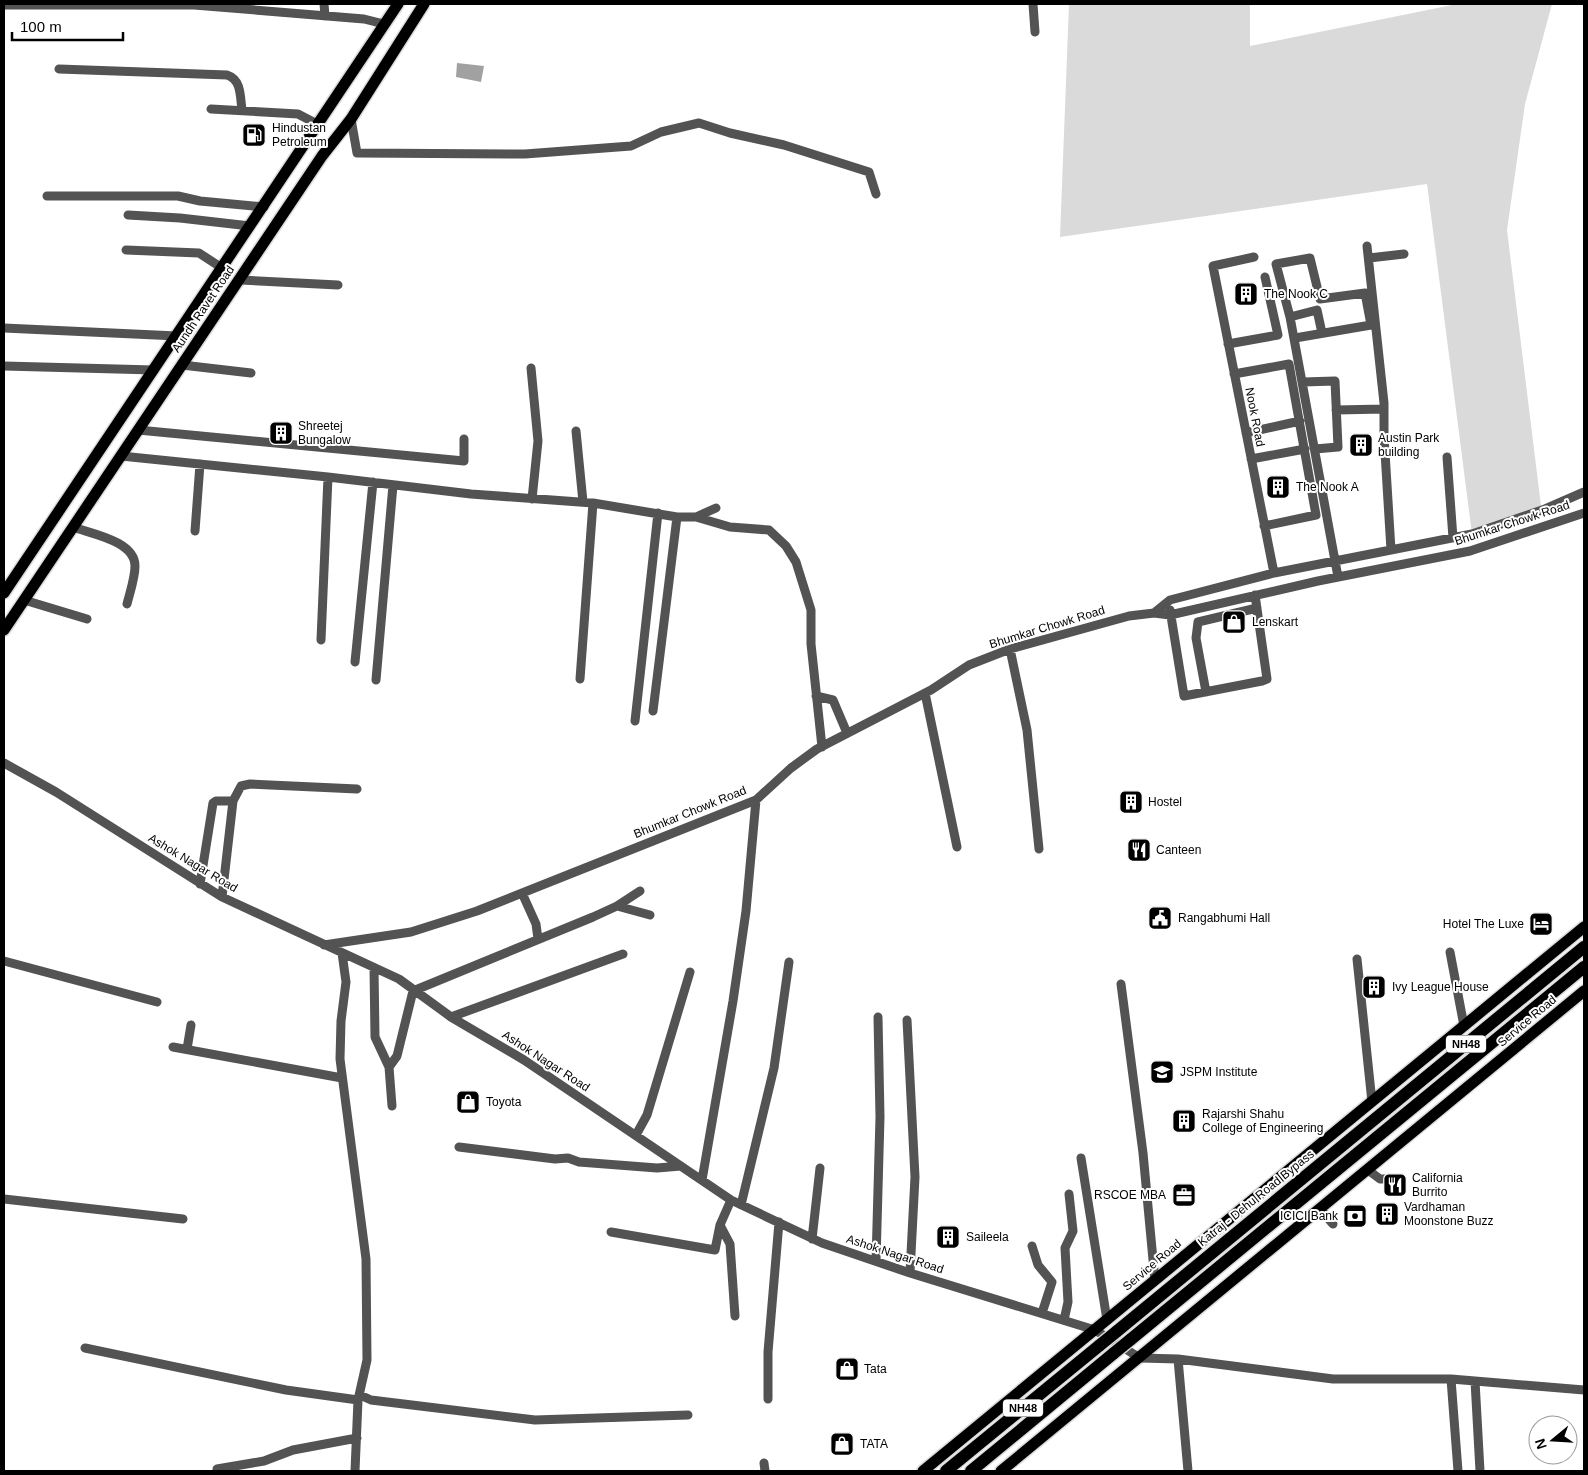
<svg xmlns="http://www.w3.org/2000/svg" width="1588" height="1475" font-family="Arial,sans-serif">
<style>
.green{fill:#dadada}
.water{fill:#a1a1a1}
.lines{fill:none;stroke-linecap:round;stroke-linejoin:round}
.major-casing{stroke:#dbdbdb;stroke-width:14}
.highway-casing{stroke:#dbdbdb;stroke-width:15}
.minor{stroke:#535353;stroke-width:9}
.major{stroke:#000;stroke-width:11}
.highway{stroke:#000;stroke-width:12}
.highway-bridge-casing{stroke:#dbdbdb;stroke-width:15;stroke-linecap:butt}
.highway-bridge{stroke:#000;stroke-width:12}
.labels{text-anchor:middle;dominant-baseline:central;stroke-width:4;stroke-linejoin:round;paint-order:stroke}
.shield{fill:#fff;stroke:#4c4c4c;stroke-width:1}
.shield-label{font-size:11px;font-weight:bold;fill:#000}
.poi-label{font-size:12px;fill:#000;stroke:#fff;text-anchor:start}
.street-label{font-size:12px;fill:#000;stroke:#fff}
</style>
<rect width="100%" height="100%" fill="#fff"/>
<path class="green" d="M1069,4H1250V46L1457,4H1552L1525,104L1507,230L1541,506L1472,534L1427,184L1060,237Z"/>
<path class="water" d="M457,63L484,66L481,82L456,77Z"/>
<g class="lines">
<g class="major-casing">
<path id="major" d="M4,593L398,4
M4,630L322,156L351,119L424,4
M923,1471L1584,927
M1001,1471L1584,991"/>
</g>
<g class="highway-casing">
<path id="highway" d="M1116,1332L1584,947
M1130,1340L1584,967
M946,1471L1100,1345
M971,1471L1114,1353"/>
</g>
<path class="minor" d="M324,4L325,16
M1033,4L1035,32
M4,5H194L364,19L384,24
M59,69L227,75C242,80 240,97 242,110
M211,109L298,114L319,125
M351,119L357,153L525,154L631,146L661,132L699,123L730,133L784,145L869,172L876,194
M47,196H178L200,201L264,207
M128,215L180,218L250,226
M1367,246L1384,403V436L1391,550
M126,250L199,253L222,268
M1254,257L1213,266L1274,573
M1369,258L1404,254
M240,280L338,285
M1290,317L1338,577
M4,328L177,336
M1295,338L1371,325L1365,293L1320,299L1310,258L1276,264L1290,317L1317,310L1322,333
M1228,344L1278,335L1265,277
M182,365L251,373
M4,366L154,370
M531,368L538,441L532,499
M1234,374L1289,364L1316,515L1264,526
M1303,382L1335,381L1338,447L1315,449
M1336,410L1384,409
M138,430L464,461V439
M576,431L583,502
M1246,433L1300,421
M121,456L328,477L471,494L593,503L677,517H696L716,508
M1447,457L1453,538
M1251,459L1305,449
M696,517L730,527L769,530L786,546L796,562L811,610V644L822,747
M73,527C92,534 135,541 135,566C135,578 130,592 127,604
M195,531L200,464
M24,600L87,619
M1170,610L1184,696L1262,681L1267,679L1255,595
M1154,613L1170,600L1274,573L1472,534L1545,509L1584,492
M321,640L328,477
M1010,649L1027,730L1039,849
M355,662L373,482
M580,679L593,503
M376,680L393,485
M1206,692L1196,638L1198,622L1257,608
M925,693L957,847
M816,696L833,700L847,733
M653,711L677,517
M635,721L658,513
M4,763L56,792L222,897L399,979L451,1017L524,1060L731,1200L822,1243L910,1273L1095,1330L1140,1358L1178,1359L1333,1379H1451L1584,1390
M200,884L213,803L216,801H233
M522,893L536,924L538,939
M222,897L233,801L241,786L250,784L357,789
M617,906L650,915
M324,945L411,932L477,911L756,800L791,768L817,749L931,690L969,665L1010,649L1129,616L1154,613L1170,615L1318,581L1470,551L1584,513
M1450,952L1464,1026
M342,953L346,982L341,1021L340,1059L366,1259L367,1360L358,1400L355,1471
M1357,959L1372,1102
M4,961L157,1002
M374,968L375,1037L389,1067
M1121,984L1143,1153L1155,1281
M451,1017L623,954
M907,1020L915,1177L910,1273
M173,1047L342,1078
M187,1049L191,1025
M392,1106L389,1067L397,1056L413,991L593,917L617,906L640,891
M636,1135L647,1115L690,972
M459,1147L555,1159L568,1158L579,1162L657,1168L681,1166
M1081,1158L1107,1320
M1368,1170L1380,1179H1399
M702,1180L733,1001L746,911L756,800
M4,1199L183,1219
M731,1200L720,1225L730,1244L735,1316
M741,1205L774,1068L789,962
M1320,1209L1333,1224
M611,1232L715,1250L720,1225
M812,1239L820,1168
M1032,1246L1038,1265L1052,1282L1042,1313
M876,1261L880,1117L878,1017
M1064,1320L1068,1302L1065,1248L1073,1231L1069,1194
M85,1348L286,1390L358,1400
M1178,1359L1188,1471
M1451,1379L1458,1471
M1475,1381L1480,1471
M360,1395L371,1400L535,1420L688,1415
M768,1399V1352L779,1222
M764,1463L765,1471
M218,1471L217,1469L264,1461L293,1450L357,1438"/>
<use href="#major" class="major"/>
<use href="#highway" class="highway"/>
<g class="highway-bridge-casing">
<path id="highway-bridge" d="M1100,1345L1116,1332
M1114,1353L1130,1340"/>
</g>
<use href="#highway-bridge" class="highway-bridge"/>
</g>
<defs>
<g id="fuel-square" transform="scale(1.25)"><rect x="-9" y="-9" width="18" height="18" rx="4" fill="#000" stroke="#fff"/><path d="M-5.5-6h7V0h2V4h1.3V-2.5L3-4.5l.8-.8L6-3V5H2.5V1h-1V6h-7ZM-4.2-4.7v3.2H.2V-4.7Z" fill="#fff"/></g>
<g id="building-square" transform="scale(1.25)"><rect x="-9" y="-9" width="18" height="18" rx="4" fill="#000" stroke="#fff"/><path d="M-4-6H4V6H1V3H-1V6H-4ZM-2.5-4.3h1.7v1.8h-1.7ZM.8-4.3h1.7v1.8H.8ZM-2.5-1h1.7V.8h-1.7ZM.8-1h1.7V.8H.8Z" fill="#fff"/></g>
<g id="shop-square" transform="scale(1.25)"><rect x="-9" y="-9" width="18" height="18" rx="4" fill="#000" stroke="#fff"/><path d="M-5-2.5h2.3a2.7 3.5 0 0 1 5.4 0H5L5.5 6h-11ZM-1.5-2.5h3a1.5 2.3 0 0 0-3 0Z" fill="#fff"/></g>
<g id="restaurant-square" transform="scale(1.25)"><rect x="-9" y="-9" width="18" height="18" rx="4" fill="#000" stroke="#fff"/><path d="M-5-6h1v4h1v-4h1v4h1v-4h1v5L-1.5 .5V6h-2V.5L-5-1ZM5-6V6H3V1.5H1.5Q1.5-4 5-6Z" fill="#fff"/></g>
<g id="civic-square" transform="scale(1.25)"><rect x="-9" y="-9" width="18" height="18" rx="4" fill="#000" stroke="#fff"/><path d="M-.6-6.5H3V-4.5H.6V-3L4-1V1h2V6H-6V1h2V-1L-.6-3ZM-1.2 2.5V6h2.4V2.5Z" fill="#fff"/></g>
<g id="hotel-square" transform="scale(1.25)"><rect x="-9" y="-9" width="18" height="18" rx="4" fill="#000" stroke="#fff"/><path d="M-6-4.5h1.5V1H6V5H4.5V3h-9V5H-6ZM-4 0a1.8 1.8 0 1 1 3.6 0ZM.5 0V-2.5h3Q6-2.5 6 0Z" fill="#fff"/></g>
<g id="university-square" transform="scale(1.25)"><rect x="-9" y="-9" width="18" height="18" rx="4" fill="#000" stroke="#fff"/><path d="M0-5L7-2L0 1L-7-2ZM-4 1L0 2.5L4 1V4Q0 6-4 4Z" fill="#fff"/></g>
<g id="office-square" transform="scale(1.25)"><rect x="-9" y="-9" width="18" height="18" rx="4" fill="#000" stroke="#fff"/><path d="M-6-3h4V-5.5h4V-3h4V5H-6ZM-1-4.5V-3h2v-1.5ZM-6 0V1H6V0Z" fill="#fff"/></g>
<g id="bank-square" transform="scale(1.25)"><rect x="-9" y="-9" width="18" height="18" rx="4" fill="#000" stroke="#fff"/><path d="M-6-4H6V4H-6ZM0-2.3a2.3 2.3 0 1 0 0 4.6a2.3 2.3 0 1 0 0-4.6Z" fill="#fff"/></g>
</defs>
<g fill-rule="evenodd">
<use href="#fuel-square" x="254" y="135"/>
<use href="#building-square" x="1246" y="294"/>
<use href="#building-square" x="281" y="433"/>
<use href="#building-square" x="1361" y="445"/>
<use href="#building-square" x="1278" y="487"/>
<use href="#shop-square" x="1234" y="622"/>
<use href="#building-square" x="1131" y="802"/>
<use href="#restaurant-square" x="1139" y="850"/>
<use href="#civic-square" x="1160" y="918"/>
<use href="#hotel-square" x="1541" y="924"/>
<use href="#building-square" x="1374" y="987"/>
<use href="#university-square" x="1162" y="1072"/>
<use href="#shop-square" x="468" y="1102"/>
<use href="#building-square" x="1184" y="1121"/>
<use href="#restaurant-square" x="1395" y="1185"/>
<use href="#office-square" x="1184" y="1195"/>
<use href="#building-square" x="1387" y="1214"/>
<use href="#bank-square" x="1355" y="1216"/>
<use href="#building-square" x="948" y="1237"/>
<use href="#shop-square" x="847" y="1369"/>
<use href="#shop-square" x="842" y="1444"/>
</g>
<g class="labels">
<g class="shield">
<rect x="1446" y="1035.5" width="40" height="17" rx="4"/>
<rect x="1003" y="1399.5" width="40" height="17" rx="4"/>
</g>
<g class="shield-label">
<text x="1466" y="1044">NH48</text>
<text x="1023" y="1408">NH48</text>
</g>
<g class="poi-label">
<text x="272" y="128">Hindustan<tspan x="272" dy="14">Petroleum</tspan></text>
<text x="1264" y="294">The Nook C</text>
<text x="298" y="426">Shreetej<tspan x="298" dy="14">Bungalow</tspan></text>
<text x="1378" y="438">Austin Park<tspan x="1378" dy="14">building</tspan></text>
<text x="1296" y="487">The Nook A</text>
<text x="1252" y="622">Lenskart</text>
<text x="1148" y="802">Hostel</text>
<text x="1156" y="850">Canteen</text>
<text x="1178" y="918">Rangabhumi Hall</text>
<text x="1524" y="924" text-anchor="end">Hotel The Luxe</text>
<text x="1392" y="987">Ivy League House</text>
<text x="1180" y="1072">JSPM Institute</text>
<text x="486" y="1102">Toyota</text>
<text x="1202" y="1114">Rajarshi Shahu<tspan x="1202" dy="14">College of Engineering</tspan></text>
<text x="1412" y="1178">California<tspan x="1412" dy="14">Burrito</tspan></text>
<text x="1166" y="1195" text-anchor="end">RSCOE MBA</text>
<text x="1404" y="1207">Vardhaman<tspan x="1404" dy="14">Moonstone Buzz</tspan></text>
<text x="1338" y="1216" text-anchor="end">ICICI Bank</text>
<text x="966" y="1237">Saileela</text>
<text x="864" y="1369">Tata</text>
<text x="860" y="1444">TATA</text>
</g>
<g class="street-label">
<text transform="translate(203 309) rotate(-56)">Aundh Ravet Road</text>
<text transform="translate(1255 417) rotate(79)">Nook Road</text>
<text transform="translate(1512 523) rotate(-18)">Bhumkar Chowk Road</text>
<text transform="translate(1047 627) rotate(-17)">Bhumkar Chowk Road</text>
<text transform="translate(690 812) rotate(-22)">Bhumkar Chowk Road</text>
<text transform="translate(193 863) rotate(31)">Ashok Nagar Road</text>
<text transform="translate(1527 1021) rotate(-40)">Service Road</text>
<text transform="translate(546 1061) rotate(33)">Ashok Nagar Road</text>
<text transform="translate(1256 1198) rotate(-39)">Katraj - Dehu Road Bypass</text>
<text transform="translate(895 1254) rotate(18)">Ashok Nagar Road</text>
<text transform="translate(1152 1265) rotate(-40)">Service Road</text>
</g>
</g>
<rect width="1588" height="1475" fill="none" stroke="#000000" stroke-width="10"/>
<g transform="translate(1553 1440) rotate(252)"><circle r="24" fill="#ffffff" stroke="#999999"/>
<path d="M0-4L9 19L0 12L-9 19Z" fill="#000000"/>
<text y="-8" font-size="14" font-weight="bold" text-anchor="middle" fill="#000000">N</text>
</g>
<path d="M12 32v8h111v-8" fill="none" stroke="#000000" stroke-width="2.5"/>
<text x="20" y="32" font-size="15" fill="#000000" stroke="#ffffff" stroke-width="4" paint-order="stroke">100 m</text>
</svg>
